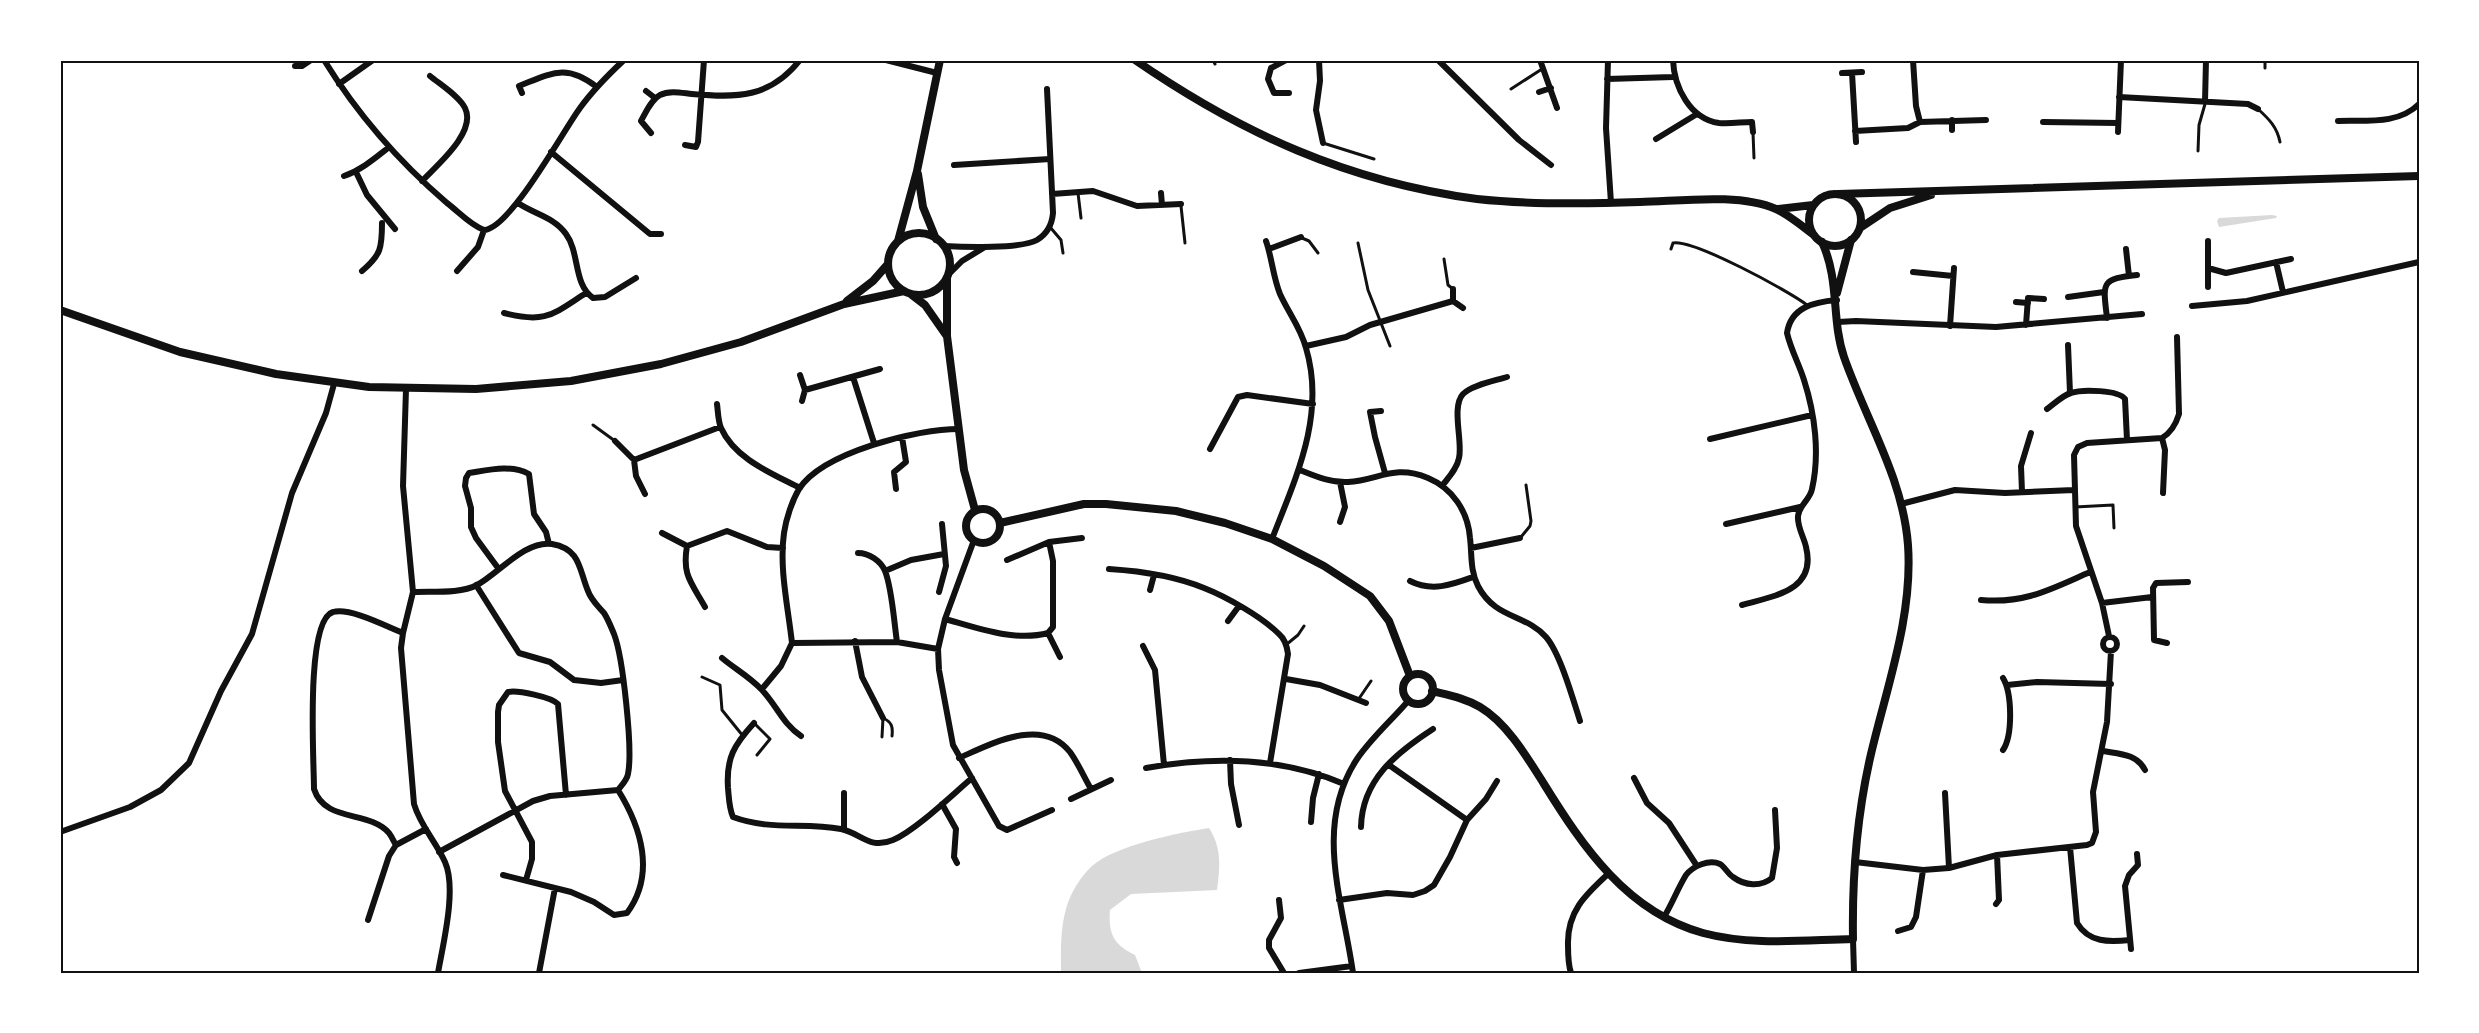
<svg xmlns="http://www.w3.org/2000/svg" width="2479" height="1033" font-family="'Asap Condensed',sans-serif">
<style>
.water{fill:#d9d9d9}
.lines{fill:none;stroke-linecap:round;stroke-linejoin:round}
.service{stroke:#111;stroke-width:3}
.minor{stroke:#111;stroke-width:6}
.tertiary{stroke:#111;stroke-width:8}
.secondary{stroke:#111;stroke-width:8}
.neatline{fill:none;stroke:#111;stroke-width:2}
</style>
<rect width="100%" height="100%" fill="#fff"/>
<path class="water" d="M2272,215L2277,216L2276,218L2219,227L2217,221L2219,218Z
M1209,828C1222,848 1220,867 1217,890L1131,894L1110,910C1108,934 1114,945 1135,955L1142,973H1061C1061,952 1060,930 1066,909C1070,894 1080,877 1092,866C1116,845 1178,833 1209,828Z"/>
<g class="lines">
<path class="service" d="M1213,60L1215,64
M2265,60V68
M1511,89L1542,69
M2258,109C2269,119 2277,127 2280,142
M1753,133L1754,158
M1323,143L1374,159
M2198,151L2199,125L2205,104
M1078,193L1081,218
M1181,206L1185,243
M1050,227L1061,240L1063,253
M1302,238L1309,241L1318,253
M1358,243L1368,290L1390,346
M1671,249L1673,243C1693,239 1789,291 1807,305
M1444,259L1448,285L1453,289
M593,425L615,441
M2075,507L2113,505L2114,528
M1521,537L1530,526L1531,521L1526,485
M1287,644L1298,635L1304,626
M702,677L720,685L722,710L743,736
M1358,700L1371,681
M754,723L770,739L757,755
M882,737L883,718C892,722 893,727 892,736"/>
<path class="minor" d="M324,60C358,115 398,161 447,203C459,212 470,225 484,230
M886,60L937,73
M1286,60L1271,68L1268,79L1274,93H1289
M1319,60L1320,81L1316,110L1323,143
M1438,60L1519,140L1551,165
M1540,60L1557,108
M1608,60L1606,128L1611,203
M1673,60C1674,87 1690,119 1719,123C1730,124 1742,122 1752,122L1753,132
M1913,60L1916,106L1920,122
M295,66H302L311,60
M1842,73L1862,72
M1852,73L1856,142
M1607,79L1673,77
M339,84L373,60
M646,91L655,98
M1539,92L1551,88
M522,93L519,86C552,73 566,63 597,87
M2119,97L2248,104L2258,109
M2205,102L2206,60
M1952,120V130
M2338,121C2366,120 2398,125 2419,104
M2043,122L2118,123
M1855,131L1908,128L1920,122L1986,120
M2118,132L2121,60
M651,133L641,121C646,112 651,100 660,95C670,90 682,93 692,94C737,98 770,98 800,60
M1656,139L1697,114
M685,145L696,147L698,142L704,60
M551,152L650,234H661
M954,165L1050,159
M356,172L367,195L395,229
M344,176C361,170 374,159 388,148
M422,181C437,165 477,132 465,108C459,96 441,85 430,76
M1161,193L1162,205
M1052,194L1093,191L1137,206L1181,204
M518,203C534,214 554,217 566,234C580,253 573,284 593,298L605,297L636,278
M484,230C510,229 563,131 580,108C593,90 608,75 624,60
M1266,241C1272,258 1273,277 1280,294C1288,312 1301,328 1306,348C1326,415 1296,477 1272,539
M2208,241V287
M944,246C963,247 1021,249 1037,240C1047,234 1052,224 1053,213L1047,89
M1269,249L1301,237
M2126,249L2129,276
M2276,262L2283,292
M2208,268L2226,273L2291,259
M362,271C381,255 382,248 382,223
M457,271L478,247L484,230
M1913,272L1953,276
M949,274L962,261L985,247
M1453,289V301L1463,308
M2068,297L2104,292
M2016,302L2028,303
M2192,306L2247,301L2419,262
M504,313C546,324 553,314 586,293
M2107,318C2103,283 2100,279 2137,275
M1838,322L1856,321L1996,327L2142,314
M2026,325L2028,298L2044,299
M1950,326L1954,268
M2068,345L2070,393
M1306,346L1346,337L1370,325L1453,301
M800,375L805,390L802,401
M853,377L874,443
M406,389L403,486L413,592L403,633L401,648L414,804C420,825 436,842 445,862C457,889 443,944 438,973
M805,390L880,369
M717,404C718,411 718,421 721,428C735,459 771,473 800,488
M2047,409C2054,404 2063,395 2071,393C2082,389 2119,390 2125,399L2127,440
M1381,411L1370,412L1375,437L1385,473
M2162,438L2165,450L2163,493
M1710,439L1812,415
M615,441L634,460L636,476L645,494
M1210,449L1238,397L1247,395L1313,404
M634,460L720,427
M1300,470C1315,476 1331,483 1348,482C1379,480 1394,464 1428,478C1452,488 1468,511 1470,538C1472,554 1470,571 1478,586C1495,619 1526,614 1546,637C1560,653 1573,699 1580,721
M1340,482L1345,507L1340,522
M1442,486C1448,478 1457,469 1459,458C1463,442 1451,407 1463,394C1472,385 1494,381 1507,377
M896,489L894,472L906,462L902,437
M2022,492L2021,466L2031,433
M1901,504L1955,490L2005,493L2074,490
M1726,524L1800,507
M662,533L687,546C682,575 691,582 705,607
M974,540L945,619L938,649L939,670L953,745L999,826L1007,830L1052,810
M687,546L727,531L767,547L783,548
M1471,548L1520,538
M858,553C869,553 881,561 885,571C892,588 894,622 897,642
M1007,560L1049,542L1082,538
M498,568L476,538L471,527V508L465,486L466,478L469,473C488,470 511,464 529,474L534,514L546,532L549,544
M1109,569C1140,571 1175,576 1204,588C1227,597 1262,617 1279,634C1285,639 1287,646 1288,654L1270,763
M885,571L911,560L944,554
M1410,581C1432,592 1451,585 1473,577
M476,585L519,653L550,662L574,680L601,683L623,680
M1150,590L1154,575
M413,592C432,591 460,594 477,585C498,574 525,540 552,544C581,549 579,570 588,591C591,600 598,606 604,613C608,619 611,627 614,634C623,657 633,750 628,774C627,780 622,785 618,790L550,796L533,801L439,852
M939,592L946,566L942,524
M1981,600C2025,604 2051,589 2090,572
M2102,603L2152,597
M1742,605C1773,596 1817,591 1806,547C1804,537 1797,527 1798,516C1799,505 1810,500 1812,489C1820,454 1815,414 1804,380C1799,364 1791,350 1787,333C1791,307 1814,302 1837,300
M945,619C977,628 1015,642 1048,633L1053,627V561L1049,542
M1228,621L1239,606
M1048,633L1060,657
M2109,636L2102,603L2076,526L2074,455L2078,447L2087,443L2162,438C2172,432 2176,424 2179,414L2177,337
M2103 644a7 7 0 1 1 14 0a7 7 0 1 1-14 0Z
M855,641L862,677L883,718
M2167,643L2154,640L2153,588L2156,583L2188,582
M1143,646L1155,670L1164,765
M938,649L897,642L792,643C788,607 779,568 784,533C786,519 792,501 799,489C823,452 917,429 959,429
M722,658C735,669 750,677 762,690C777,706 783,724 801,736
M2003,678C2012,693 2013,735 2003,750
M1286,679L1320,685L1366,703
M2007,685L2037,682L2111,684
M762,689L781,666L792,643
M754,723C734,745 726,758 728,788C729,798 729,808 733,817C771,831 803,822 841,829C861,833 869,850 893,840C915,831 953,794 972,778
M2103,751C2120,754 2137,754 2145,770
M959,758C991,744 1042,716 1070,752C1078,763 1084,777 1091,789
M1230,760L1231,784L1239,825
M1389,765L1467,820
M1146,768C1213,756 1281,757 1344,784
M1634,778L1647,803L1669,823L1697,866
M844,793V830
M1945,793L1949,868
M1071,799L1111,780
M942,804L956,829L954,857L957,863
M1311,822L1313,798L1319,774
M1361,827C1362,780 1396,753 1433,729
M60,832L130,807L161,790L189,763L221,691L252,634L292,493L326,413L334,384
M396,845C394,842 392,837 389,833C369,810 325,823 314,789C314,761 305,620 333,612C349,607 386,626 403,633
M2070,847L2077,923C2089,943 2109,942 2130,940
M1855,862L1923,870L1949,868L1997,855L2087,845L2092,843L2096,832L2093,792L2107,722L2111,651
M503,875L571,892L594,902L614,915L627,913C656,874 641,827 618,790
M526,880L532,859V842L505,791L498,742V712L499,705L508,692C518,690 551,697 558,704L566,795
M1279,900L1281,918L1269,940V948L1284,973
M1339,900L1387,893L1413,895L1425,891L1434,885L1450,857L1467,820L1486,799L1497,781
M1996,904L1999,900L1997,855
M1664,917C1672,904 1678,888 1686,875C1693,866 1709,859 1720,864C1725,867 1728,874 1733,877C1745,886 1761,887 1772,878L1777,848L1775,810
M368,920L389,856L396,845L426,829
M1898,931L1911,927L1916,917L1923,870
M1853,939L1854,973
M2131,949L2125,886L2129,875L2138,865L2137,854
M539,973L555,888
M1299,973L1352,966
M1353,973C1343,901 1313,826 1357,759C1372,737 1392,720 1409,700
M1571,973C1568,964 1568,955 1568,945C1567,912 1585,895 1608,874"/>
<path class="tertiary" d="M947,278V336L964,470L975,510
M1837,293L1851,240
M912,295L925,305L946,335
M966 526a17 17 0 1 1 34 0a17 17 0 1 1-34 0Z
M1000,523L1084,504H1106L1176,511L1225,523L1272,539L1324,566L1370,596L1389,621L1410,676
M1403 689a15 15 0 1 1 30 0a15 15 0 1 1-30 0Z
M1432,691C1448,695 1465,698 1480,707C1507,723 1527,757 1544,784C1583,847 1627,912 1703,933C1752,946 1803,940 1853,939C1852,877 1857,814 1871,754C1887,686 1913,616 1908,545C1903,478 1866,420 1844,357C1831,319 1840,281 1822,242"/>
<path class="secondary" d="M1135,60C1241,133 1348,182 1477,199C1531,205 1586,204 1640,202C1681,201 1739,193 1776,209C1789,215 1802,226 1814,235
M918,174L923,207L936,239
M1838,194L2419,176
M1809 220a26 26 0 1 1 52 0a26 26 0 1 1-52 0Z
M1778,209L1813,205
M1860,228L1890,208L1931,195
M888 264a31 31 0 1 1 62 0a31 31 0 1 1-62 0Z
M898,241L917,171L940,60
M847,301L873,281L888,264
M60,310L180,352L276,374L369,387L476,389L571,381L661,364L741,342L844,304L904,291"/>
</g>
<rect width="2479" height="1033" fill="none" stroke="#ffffff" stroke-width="123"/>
<rect x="62" y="62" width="2356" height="910" class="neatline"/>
</svg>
